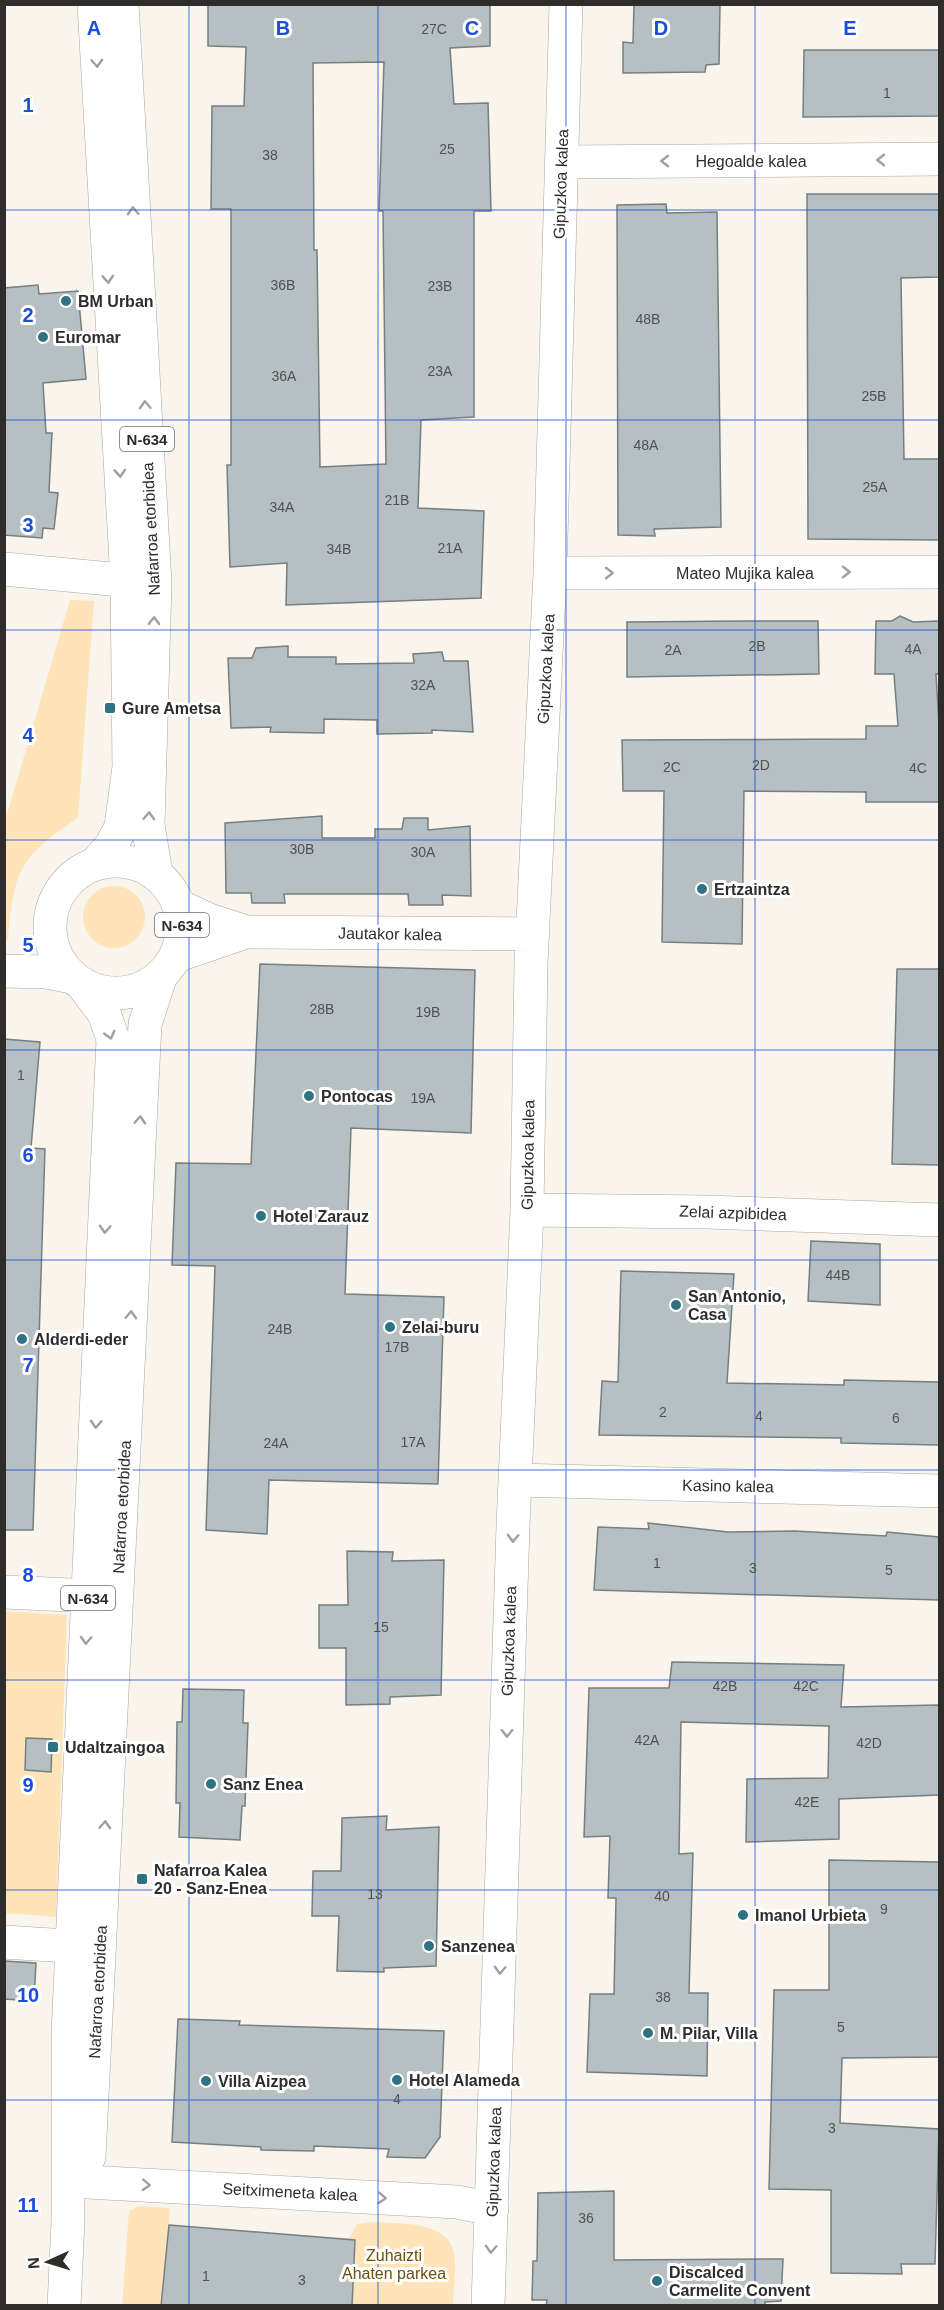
<svg xmlns="http://www.w3.org/2000/svg" width="944" height="2310" font-family="Arial,sans-serif">
<style>
.green{fill:#fee4b8}
.building{fill:#b6bfc2;stroke:#767e81;stroke-width:1.5;fill-rule:evenodd}
.lines{fill:none;stroke-linecap:round;stroke-linejoin:round}
.minor-casing{stroke:#aaa69f;stroke-width:34}
.highway-casing{stroke:#aaa69f;stroke-width:34}
.minor{stroke:#fff;stroke-width:33}
.highway{stroke:#fff;stroke-width:33}
.oneway{stroke:#a1a0a0}
.grid{fill:none;stroke:#1d4ed8;stroke-width:1.5;stroke-opacity:0.55}
.poi-dot{fill:#2f7284;stroke:#fff;stroke-width:2}
.labels{text-anchor:middle;dominant-baseline:central;stroke-width:6;stroke-linejoin:round;paint-order:stroke}
.number-label{font-size:14px;fill:#515251}
.shield{fill:#fff;stroke:#6d6c6b;stroke-width:1.5}
.shield-label{font-size:15px;font-weight:bold;fill:#2f2d2b}
.street-label{font-size:16px;fill:#2f2d2b;stroke:#fff}
.poi-label{font-size:16px;font-weight:bold;fill:#2f2d2b;stroke:#fff;text-anchor:start}
.park-label{font-size:16px;fill:#6f500c;stroke:#fff}
.grid-label{font-size:20px;text-anchor:middle;font-weight:bold;fill:#1d4ed8;stroke:#fff;stroke-width:6;stroke-linejoin:round;paint-order:stroke}
</style>
<rect width="100%" height="100%" fill="#f9f5ed"/>
<path class="green" d="M70,600L94,601L78,818C19,857 14,871 8,940H5V821Z
M83 917a31 31 0 1 1 62 0a31 31 0 1 1-62 0Z
M4,1611L67,1615L56,1917L5,1913Z
M139,2206L170,2208L161,2305L122,2306L129,2211Z
M372,2222C398,2224 448,2220 454,2253C457,2270 453,2288 453,2305H352L355,2241L349,2239L357,2224Z"/>
<path class="building" d="M208,4H490V46L450,48L454,104L488,103L491,211H474V417L421,420L418,508L484,511L481,598L286,605L287,563L230,567L227,465H231V209H211L212,106H244L246,47L208,46ZM384,62L379,211H383L386,464L320,467L317,250H314L313,63Z
M634,4H720L719,64L706,65L705,72L623,73V42L633,43Z
M804,50H939V116L803,117Z
M807,194H939V277L901,278L904,459H939V540L808,539Z
M666,204L667,213L717,212L721,527L654,529L655,536L618,535L617,205Z
M38,285L39,294L78,291L86,379L43,383L46,433H52L49,492L58,493L54,529L43,528L42,538L4,535V288Z
M900,616L913,622L939,621V674H936L939,725V802H866V792L744,791L742,944L662,942L664,791H623L622,740L866,739V726H898L894,674H875L876,621H892Z
M745,621H818L819,674L627,677V622Z
M288,646V657H336V664L414,663L413,654L442,652L444,661H468L473,732L432,730V733L377,734V720L324,719V733L270,732L271,727L231,728L228,658H252L256,648Z
M322,816V838H375V829H402L404,818H428V830L470,826L471,896L442,895L443,905H409L408,894H284L285,903H252L251,893H226L225,823Z
M260,964L475,970L471,1133L351,1128L345,1294L444,1297L438,1484L269,1480L267,1534L206,1530L215,1266L172,1265L176,1163L251,1164Z
M897,969H939V1165L892,1164Z
M4,1039L40,1042L31,1148L45,1149L33,1530H4Z
M811,1241L880,1244V1305L808,1301Z
M621,1271L734,1274L727,1383L844,1385V1380L939,1382V1445L841,1443V1438L599,1435L602,1381L618,1382Z
M648,1523L728,1532L795,1531L886,1536L887,1532L939,1537V1600L594,1590L598,1527L649,1529Z
M347,1551L393,1552L392,1561L444,1560L441,1695L390,1697V1704L346,1705V1648H319V1605H348Z
M672,1662L844,1665L841,1707L939,1705V1795L839,1799V1839L746,1842L747,1779L828,1778L829,1726L681,1722L679,1854L693,1853L689,1993H708L707,2076L587,2072L590,1994H614L616,1898H608L610,1836L584,1837L589,1688H669Z
M183,1689L244,1690L243,1723H248L245,1806H242L240,1840L179,1837L180,1803H176L177,1722H182Z
M26,1738L52,1739L51,1772L25,1770Z
M387,1816L386,1830L439,1827L436,1966L384,1968V1972L337,1971L339,1916H312L313,1871H341L342,1818Z
M829,1860L939,1862V2057L842,2058L840,2123L939,2129L935,2264H901L902,2274L831,2273V2190L769,2189L774,1990H829Z
M4,1961L36,1963L34,2001L4,1999Z
M178,2019L240,2021L239,2025L444,2031L440,2137L425,2158L387,2157L389,2149L314,2146V2151L261,2150V2147L172,2142Z
M614,2191V2260L783,2259L781,2301L765,2302V2306H546L547,2300H532L533,2261H537L538,2193Z
M169,2225L355,2240L352,2306H161Z"/>
<g class="lines">
<g class="minor-casing">
<path id="minor" d="M562,162L940,159
M4,569L153,583
M550,573L940,572
M179,906L209,920L246,932L533,934
M176,956L246,932
M4,971L46,972L72,977
M527,1210L707,1212L940,1220
M517,1480L940,1491
M4,1592L116,1597
M4,1942L99,1948
M80,2132V2157L87,2182L457,2202L492,2209
M488,2306L513,1526L527,1210L531,963L550,573L566,4"/>
</g>
<g class="highway-casing">
<path id="highway" d="M94,4L127,580L129,767L121,827L111,846L95,864
M122,4L155,583L148,825L156,874
M50 927a66 66 0 1 1 132 0a66 66 0 1 1-132 0Z
M89,2157L145,1024L160,978
M64,2306L68,2221V2035L113,1039L104,1013L82,984"/>
</g>
<use href="#minor" class="minor"/>
<use href="#highway" class="highway"/>
</g>
<defs><path id="oneway-chevron" d="M-2-3.5L2.5 0L-2 3.5" fill="none" stroke-width="1.6" stroke-linecap="round" stroke-linejoin="round" transform="scale(1.5)"/></defs>
<g class="oneway">
<use href="#oneway-chevron" transform="translate(97 63) rotate(87)"/>
<use href="#oneway-chevron" transform="translate(881 160) rotate(180)"/>
<use href="#oneway-chevron" transform="translate(665 161) rotate(180)"/>
<use href="#oneway-chevron" transform="translate(133 211) rotate(-93)"/>
<use href="#oneway-chevron" transform="translate(108 279) rotate(86)"/>
<use href="#oneway-chevron" transform="translate(145 405) rotate(-93)"/>
<use href="#oneway-chevron" transform="translate(120 473) rotate(86)"/>
<use href="#oneway-chevron" transform="translate(846 572)"/>
<use href="#oneway-chevron" transform="translate(609 573)"/>
<use href="#oneway-chevron" transform="translate(154 621) rotate(-89)"/>
<use href="#oneway-chevron" transform="translate(149 816) rotate(-88)"/>
<use href="#oneway-chevron" transform="translate(110 1035) rotate(75)"/>
<use href="#oneway-chevron" transform="translate(140 1120) rotate(-87)"/>
<use href="#oneway-chevron" transform="translate(105 1229) rotate(93)"/>
<use href="#oneway-chevron" transform="translate(131 1315) rotate(-87)"/>
<use href="#oneway-chevron" transform="translate(96 1424) rotate(93)"/>
<use href="#oneway-chevron" transform="translate(513 1538) rotate(92)"/>
<use href="#oneway-chevron" transform="translate(86 1640) rotate(93)"/>
<use href="#oneway-chevron" transform="translate(507 1733) rotate(91)"/>
<use href="#oneway-chevron" transform="translate(105 1825) rotate(-87)"/>
<use href="#oneway-chevron" transform="translate(500 1970) rotate(92)"/>
<use href="#oneway-chevron" transform="translate(146 2185) rotate(3)"/>
<use href="#oneway-chevron" transform="translate(382 2198) rotate(3)"/>
<use href="#oneway-chevron" transform="translate(491 2249) rotate(92)"/>
</g>
<path class="grid" d="M189,4V2306M378,4V2306M566,4V2306M755,4V2306M4,210H940M4,420H940M4,630H940M4,840H940M4,1050H940M4,1260H940M4,1470H940M4,1680H940M4,1890H940M4,2100H940"/>
<g class="poi-dot">
<circle cx="66" cy="301" r="6"/>
<circle cx="43" cy="337" r="6"/>
<rect x="104" y="702" width="12" height="12" rx="3"/>
<circle cx="702" cy="889" r="6"/>
<circle cx="309" cy="1096" r="6"/>
<circle cx="261" cy="1216" r="6"/>
<circle cx="676" cy="1305" r="6"/>
<circle cx="390" cy="1327" r="6"/>
<circle cx="22" cy="1339" r="6"/>
<rect x="47" y="1741" width="12" height="12" rx="3"/>
<circle cx="211" cy="1784" r="6"/>
<rect x="136" y="1873" width="12" height="12" rx="3"/>
<circle cx="743" cy="1915" r="6"/>
<circle cx="429" cy="1946" r="6"/>
<circle cx="648" cy="2033" r="6"/>
<circle cx="397" cy="2080" r="6"/>
<circle cx="206" cy="2081" r="6"/>
<circle cx="657" cy="2281" r="6"/>
</g>
<g class="labels">
<g class="number-label">
<text x="434" y="29">27C</text>
<text x="887" y="93">1</text>
<text x="447" y="149">25</text>
<text x="270" y="155">38</text>
<text x="283" y="285">36B</text>
<text x="440" y="286">23B</text>
<text x="648" y="319">48B</text>
<text x="440" y="371">23A</text>
<text x="284" y="376">36A</text>
<text x="874" y="396">25B</text>
<text x="646" y="445">48A</text>
<text x="875" y="487">25A</text>
<text x="397" y="500">21B</text>
<text x="282" y="507">34A</text>
<text x="450" y="548">21A</text>
<text x="339" y="549">34B</text>
<text x="757" y="646">2B</text>
<text x="913" y="649">4A</text>
<text x="673" y="650">2A</text>
<text x="423" y="685">32A</text>
<text x="761" y="765">2D</text>
<text x="672" y="767">2C</text>
<text x="918" y="768">4C</text>
<text x="302" y="849">30B</text>
<text x="423" y="852">30A</text>
<text x="322" y="1009">28B</text>
<text x="428" y="1012">19B</text>
<text x="21" y="1075">1</text>
<text x="423" y="1098">19A</text>
<text x="838" y="1275">44B</text>
<text x="280" y="1329">24B</text>
<text x="397" y="1347">17B</text>
<text x="663" y="1412">2</text>
<text x="759" y="1416">4</text>
<text x="896" y="1418">6</text>
<text x="413" y="1442">17A</text>
<text x="276" y="1443">24A</text>
<text x="657" y="1563">1</text>
<text x="753" y="1568">3</text>
<text x="889" y="1570">5</text>
<text x="381" y="1627">15</text>
<text x="725" y="1686">42B</text>
<text x="806" y="1686">42C</text>
<text x="647" y="1740">42A</text>
<text x="869" y="1743">42D</text>
<text x="807" y="1802">42E</text>
<text x="375" y="1894">13</text>
<text x="662" y="1896">40</text>
<text x="884" y="1909">9</text>
<text x="663" y="1997">38</text>
<text x="841" y="2027">5</text>
<text x="397" y="2099">4</text>
<text x="832" y="2128">3</text>
<text x="586" y="2218">36</text>
<text x="206" y="2276">1</text>
<text x="302" y="2280">3</text>
</g>
<g class="shield">
<rect x="120" y="427" width="54" height="24" rx="4.5"/>
<rect x="155" y="913" width="54" height="24" rx="4.5"/>
<rect x="61" y="1586" width="54" height="24" rx="4.5"/>
</g>
<g class="shield-label">
<text x="147" y="439">N-634</text>
<text x="182" y="925">N-634</text>
<text x="88" y="1598">N-634</text>
</g>
<g class="street-label">
<text x="751" y="161">Hegoalde kalea</text>
<text transform="translate(561 184) rotate(-88)">Gipuzkoa kalea</text>
<text transform="translate(151 529) rotate(-93)">Nafarroa etorbidea</text>
<text x="745" y="573">Mateo Mujika kalea</text>
<text transform="translate(546 669) rotate(-87)">Gipuzkoa kalea</text>
<text transform="translate(390 934) rotate(1)">Jautakor kalea</text>
<text transform="translate(528 1155) rotate(-89)">Gipuzkoa kalea</text>
<text transform="translate(733 1213) rotate(2)">Zelai azpibidea</text>
<text transform="translate(728 1486) rotate(1)">Kasino kalea</text>
<text transform="translate(122 1507) rotate(-87)">Nafarroa etorbidea</text>
<text transform="translate(509 1641) rotate(-88)">Gipuzkoa kalea</text>
<text transform="translate(98 1992) rotate(-87)">Nafarroa etorbidea</text>
<text transform="translate(494 2162) rotate(-88)">Gipuzkoa kalea</text>
<text transform="translate(290 2192) rotate(3)">Seitximeneta kalea</text>
</g>
<g class="poi-label">
<text x="78" y="301">BM Urban</text>
<text x="55" y="337">Euromar</text>
<text x="122" y="708">Gure Ametsa</text>
<text x="714" y="889">Ertzaintza</text>
<text x="321" y="1096">Pontocas</text>
<text x="273" y="1216">Hotel Zarauz</text>
<text x="688" y="1296">San Antonio,<tspan x="688" dy="18">Casa</tspan></text>
<text x="402" y="1327">Zelai-buru</text>
<text x="34" y="1339">Alderdi-eder</text>
<text x="65" y="1747">Udaltzaingoa</text>
<text x="223" y="1784">Sanz Enea</text>
<text x="154" y="1870">Nafarroa Kalea<tspan x="154" dy="18">20 - Sanz-Enea</tspan></text>
<text x="755" y="1915">Imanol Urbieta</text>
<text x="441" y="1946">Sanzenea</text>
<text x="660" y="2033">M. Pilar, Villa</text>
<text x="409" y="2080">Hotel Alameda</text>
<text x="218" y="2081">Villa Aizpea</text>
<text x="669" y="2272">Discalced<tspan x="669" dy="18">Carmelite Convent</tspan></text>
</g>
<g class="park-label">
<text x="394" y="2255">Zuhaizti<tspan x="394" dy="18">Ahaten parkea</tspan></text>
</g>
</g>
<g class="grid-label">
<text x="94" y="35">A</text>
<text x="283" y="35">B</text>
<text x="472" y="35">C</text>
<text x="661" y="35">D</text>
<text x="850" y="35">E</text>
<text x="28" y="112">1</text>
<text x="28" y="322">2</text>
<text x="28" y="532">3</text>
<text x="28" y="742">4</text>
<text x="28" y="952">5</text>
<text x="28" y="1162">6</text>
<text x="28" y="1372">7</text>
<text x="28" y="1582">8</text>
<text x="28" y="1792">9</text>
<text x="28" y="2002">10</text>
<text x="28" y="2212">11</text>
</g>
<rect width="944" height="2310" fill="none" stroke="#2f2d2b" stroke-width="12"/>
<g transform="translate(48 2262) rotate(266)" stroke="#ffffff" stroke-width="4.5" paint-order="stroke">
<path d="M0-4.5L10 22L0 15L-10 22Z" fill="#2f2d2b"/>
<text y="-9" font-size="16" font-weight="bold" text-anchor="middle" fill="#2f2d2b">N</text>
</g>
</svg>
